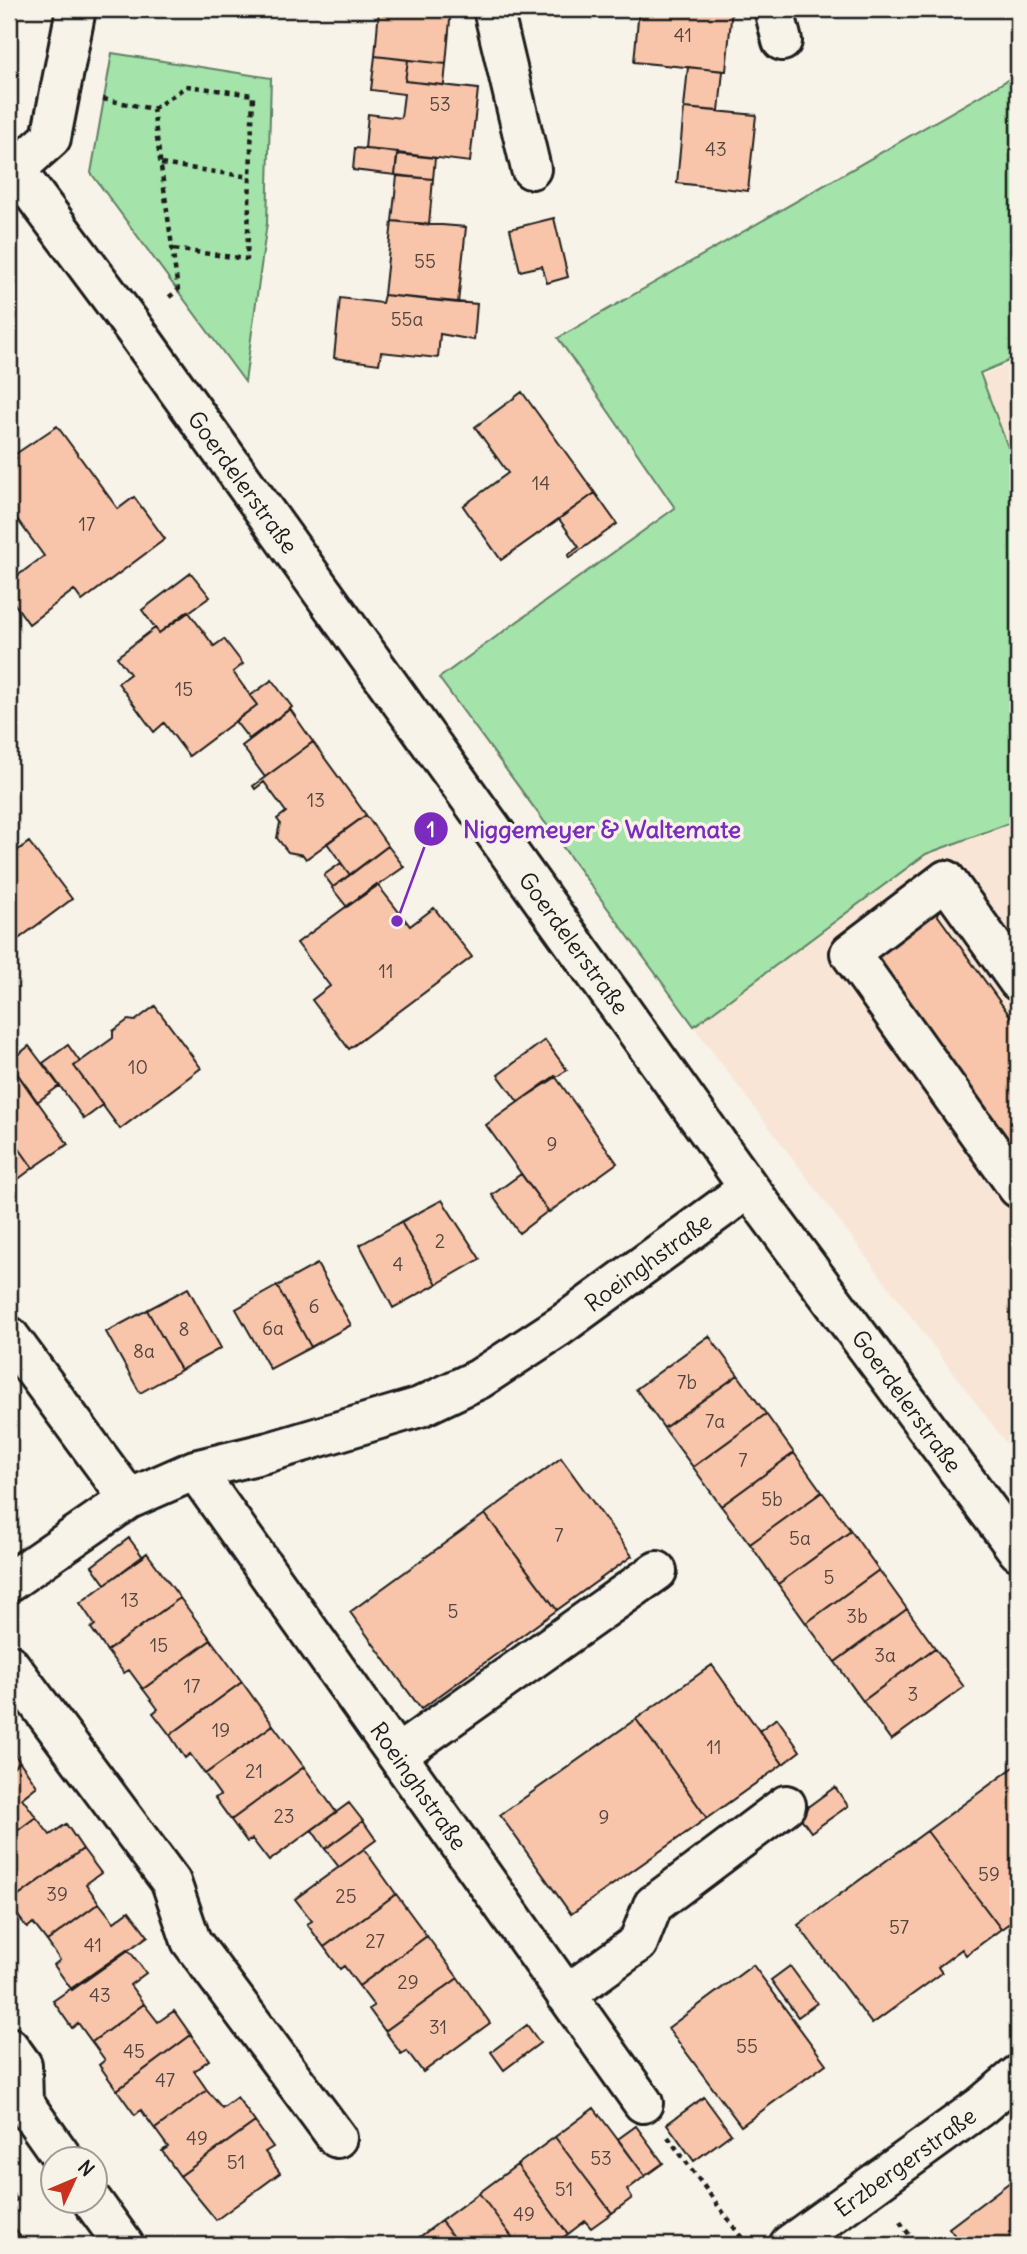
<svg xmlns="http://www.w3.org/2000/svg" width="1027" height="2254" font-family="Delius,sans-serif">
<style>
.built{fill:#f8e5d5}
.green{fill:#a4e3aa;stroke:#608063;stroke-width:2}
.building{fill:#f9c5aa;stroke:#1c1c1c;stroke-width:2}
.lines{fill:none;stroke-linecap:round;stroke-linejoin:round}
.minor-casing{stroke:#1c1c1c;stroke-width:44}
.path{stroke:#1c1c1c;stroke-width:4.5;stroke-dasharray:5 5;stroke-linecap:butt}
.minor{stroke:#f7f3e8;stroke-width:38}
.labels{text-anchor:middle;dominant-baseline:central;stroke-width:7;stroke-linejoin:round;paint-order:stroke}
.number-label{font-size:19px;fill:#534640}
.street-label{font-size:23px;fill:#1c1c1c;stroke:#f7f3e8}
.leader{fill:none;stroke:#7b2cbf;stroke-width:2.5}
.callout-dot{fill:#7b2cbf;stroke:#f7f3e8;stroke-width:2.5}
.mark-label{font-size:21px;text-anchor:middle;font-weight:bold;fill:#fff}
.callout-label{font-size:24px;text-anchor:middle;font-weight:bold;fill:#7b2cbf;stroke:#f7f3e8;stroke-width:7;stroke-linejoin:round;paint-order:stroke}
</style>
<rect width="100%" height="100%" fill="#f7f3e8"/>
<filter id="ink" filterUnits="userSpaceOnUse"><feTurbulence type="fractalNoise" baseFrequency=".0143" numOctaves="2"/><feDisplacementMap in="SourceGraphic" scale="14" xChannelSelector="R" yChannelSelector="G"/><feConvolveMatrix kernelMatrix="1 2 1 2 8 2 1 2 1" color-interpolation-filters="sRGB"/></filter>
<g filter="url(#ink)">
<path class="built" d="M1018,360V471L982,375Z
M1018,821V1459L694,1027L927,855Z"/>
<path class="green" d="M112,53L271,78L267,223L245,382L91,173Z
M1018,74V357L980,373L1018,474V820L926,854L694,1026L439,678L675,508L558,338Z"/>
<path class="building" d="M379,9H451L446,64L375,56Z
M639,9H732L726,71L634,62Z
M375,56L408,60L405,81L478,89L470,162L365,149L368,114L401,118L404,94L371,90Z
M408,60L446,64L444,85L405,81Z
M688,67L723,71L719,111L684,108Z
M684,108L756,115L748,191L677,183Z
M355,148L398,152L395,175L353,170Z
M397,154L435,158L433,179L395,175Z
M397,176L433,179L429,225L392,221Z
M554,218L568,277L547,283L542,266L520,271L510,229Z
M392,221L466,227L458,303L384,295Z
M384,295L477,304L474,340L440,334L438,358L381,352L379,364L334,358L340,298L382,303Z
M9,343L17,354L9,360Z
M522,392L595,493L501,560L463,506L508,473L475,427Z
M57,426L118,509L134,497L165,539L82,601L74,590L29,624L9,596V582L44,556L9,508V463L16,458L14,455Z
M595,493L617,524L569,558L568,555L579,547L559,519Z
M191,573L210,597L159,633L142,610Z
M188,611L214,646L224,639L243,664L233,672L257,705L189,756L164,723L154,732L118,683L130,674L117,657L155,628L159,633Z
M272,680L292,707L249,739L235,721L257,705L250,696Z
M290,709L313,742L265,777L242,746Z
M313,742L366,815L306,859L303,855L288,852L277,838L280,823L277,819L286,812L264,782L255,789L253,786Z
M366,815L388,846L350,875L327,843Z
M29,842L72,899L9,946V857Z
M388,846L404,867L347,907L332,888Z
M341,863L350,875L333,887L324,875Z
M377,884L410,926L434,908L472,957L349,1049L312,1000L330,986L297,943Z
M936,913L1018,1027V1155L875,958Z
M155,1006L201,1068L120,1129L74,1066L113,1038V1031L128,1020L135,1021Z
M545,1040L567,1070L518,1102L498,1075Z
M68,1045L80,1062L74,1066L103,1105L84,1119L43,1063Z
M29,1046L59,1086L37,1102L9,1062Z
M9,1062L68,1144L33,1168L9,1134Z
M555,1076L617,1163L549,1212L486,1125Z
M9,1134L33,1168L9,1186Z
M521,1174L548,1211L519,1233L492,1195Z
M442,1200L480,1259L437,1284L401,1222Z
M401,1222L437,1284L393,1308L360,1245Z
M317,1264L351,1325L311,1347L277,1286Z
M277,1286L311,1347L270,1369L236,1309Z
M188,1288L221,1348L181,1370L147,1310Z
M147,1310L181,1370L140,1393L106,1332Z
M709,1336L738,1375L664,1428L636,1389Z
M738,1375L766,1414L693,1467L664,1428Z
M766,1414L794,1453L721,1506L693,1467Z
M794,1453L822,1492L750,1544L721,1506Z
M561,1458L632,1556L557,1610L485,1514Z
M822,1492L851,1531L778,1584L750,1544Z
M485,1514L557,1610L421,1709L350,1612Z
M851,1531L879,1570L806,1623L778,1584Z
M129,1538L143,1557L105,1584L92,1566Z
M147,1553L180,1598L107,1651L91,1628L95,1625L80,1603Z
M879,1570L907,1609L835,1662L806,1623Z
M180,1598L211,1640L143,1689L129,1670L124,1673L107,1651Z
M907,1609L935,1648L863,1701L835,1662Z
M211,1640L242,1682L170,1735L153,1713L158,1709L143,1689Z
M935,1648L964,1687L891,1740L863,1701Z
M712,1665L783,1764L707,1818L636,1719Z
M242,1682L273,1725L205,1774L190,1754L185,1758L170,1735Z
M777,1718L800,1751L783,1764L759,1731Z
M636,1719L707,1818L571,1914L500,1815Z
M273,1725L304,1767L231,1820L215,1798L220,1795L205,1774Z
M9,1747L20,1762L9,1770Z
M20,1762L37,1786L22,1798L36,1817L9,1837V1770Z
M1018,1764V1917L1001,1929L927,1831Z
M304,1767L336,1812L269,1861L252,1839L247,1842L231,1820Z
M835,1787L848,1806L811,1832L798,1814Z
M349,1803L363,1821L325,1849L312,1830Z
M36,1817L50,1835L66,1824L83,1849L9,1903V1837Z
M363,1821L376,1840L339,1867L325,1849Z
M927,1831L1001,1929L966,1955L962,1949L938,1967L942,1973L872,2024L798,1925Z
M83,1849L101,1873L86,1884L99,1903L47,1941L33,1923L27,1928L9,1903Z
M364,1849L396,1894L324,1947L307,1924L312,1921L295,1899Z
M396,1894L427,1936L359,1986L344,1966L340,1969L324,1947Z
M99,1903L114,1922L129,1911L148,1936L72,1990L54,1965L60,1960L47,1941Z
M427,1936L458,1978L385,2031L369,2009L374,2006L359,1986Z
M128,1949L146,1973L130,1985L144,2004L92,2042L78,2023L72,2028L53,2001Z
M753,1965L826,2064L741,2126L668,2028Z
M790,1966L817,2003L798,2017L771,1980Z
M458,1978L490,2023L423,2072L407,2051L401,2054L385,2031Z
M144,2004L158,2022L174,2011L191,2035L117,2090L99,2065L105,2060L92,2042Z
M527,2025L540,2043L504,2070L491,2052Z
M191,2035L209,2060L194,2071L207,2090L155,2129L141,2110L135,2115L117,2090Z
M207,2090L222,2108L237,2097L255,2122L180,2176L162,2151L168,2147L155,2129Z
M704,2097L731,2134L694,2161L667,2124Z
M594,2108L645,2176L627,2190L632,2198L612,2213L555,2137Z
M255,2122L273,2147L265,2152L280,2173L216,2220L180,2176Z
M636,2126L663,2163L645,2176L618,2139Z
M555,2137L612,2213L591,2228L585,2221L568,2234L517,2165Z
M517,2165L568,2234L552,2245H518L479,2193Z
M1018,2176V2245H962L949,2228Z
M9,2188L17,2200L9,2206Z
M479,2193L518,2245H459L441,2221Z
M9,2221L16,2230L9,2235Z
M441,2221L459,2245H409Z
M16,2230L26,2245H9V2235Z
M45,2238L51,2245H35Z"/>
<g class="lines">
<g class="minor-casing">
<path id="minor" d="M493,9L531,169
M774,9L782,41
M9,161L132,326L749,1188L1018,1551
M15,170L51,138L76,9
M1018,981L946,880L850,953L1018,1188
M9,1336L129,1499
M195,1470L643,2103
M9,1582L129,1499L195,1470L269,1452L420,1407L479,1379L560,1326L749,1188
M9,1664L171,1882L191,1941L337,2138
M397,1755L657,1571
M566,1995L638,1943L653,1905L786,1805
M9,2047L22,2065L23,2102L64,2160
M93,2202L124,2245
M789,2245L980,2107L1018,2075"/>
</g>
<path class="path" d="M103,99L153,109L178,290L168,298
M153,109L187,86L253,95L247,259L173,249
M161,164L250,177
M668,2137L744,2241
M900,2222L917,2245"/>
<use href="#minor" class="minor"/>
</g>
</g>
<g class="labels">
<g class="number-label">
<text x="683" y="35">41</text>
<text x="440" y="104">53</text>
<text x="716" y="149">43</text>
<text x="425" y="261">55</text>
<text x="407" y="319">55a</text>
<text x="541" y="483">14</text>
<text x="87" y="524">17</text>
<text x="184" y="689">15</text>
<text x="316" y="800">13</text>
<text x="386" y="971">11</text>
<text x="138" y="1067">10</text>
<text x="552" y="1144">9</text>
<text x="440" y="1241">2</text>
<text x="398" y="1264">4</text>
<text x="314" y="1306">6</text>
<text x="273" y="1328">6a</text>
<text x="184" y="1329">8</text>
<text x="144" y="1351">8a</text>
<text x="687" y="1382">7b</text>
<text x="715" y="1421">7a</text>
<text x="743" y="1460">7</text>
<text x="772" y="1499">5b</text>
<text x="559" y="1535">7</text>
<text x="800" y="1538">5a</text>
<text x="829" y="1577">5</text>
<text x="130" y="1600">13</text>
<text x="453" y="1611">5</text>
<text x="857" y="1616">3b</text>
<text x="159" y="1645">15</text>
<text x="885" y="1655">3a</text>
<text x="192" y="1686">17</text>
<text x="913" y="1694">3</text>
<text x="221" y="1730">19</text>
<text x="714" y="1747">11</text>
<text x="254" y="1771">21</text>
<text x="284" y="1816">23</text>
<text x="604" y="1817">9</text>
<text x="989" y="1874">59</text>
<text x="57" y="1894">39</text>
<text x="346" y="1896">25</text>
<text x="899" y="1927">57</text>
<text x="375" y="1941">27</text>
<text x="93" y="1945">41</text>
<text x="408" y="1982">29</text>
<text x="100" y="1995">43</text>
<text x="438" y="2027">31</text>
<text x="747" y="2046">55</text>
<text x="134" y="2051">45</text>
<text x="165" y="2080">47</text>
<text x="197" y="2138">49</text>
<text x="601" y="2158">53</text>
<text x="236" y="2162">51</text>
<text x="564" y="2189">51</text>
<text x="524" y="2214">49</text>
</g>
<g class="street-label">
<text transform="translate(243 482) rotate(54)">Goerdelerstraße</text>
<text transform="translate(574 943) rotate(54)">Goerdelerstraße</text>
<text transform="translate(648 1262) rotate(-36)">Roeinghstraße</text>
<text transform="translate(907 1401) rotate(54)">Goerdelerstraße</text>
<text transform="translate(419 1786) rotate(55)">Roeinghstraße</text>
<text transform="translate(905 2162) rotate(-36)">Erzbergerstraße</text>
</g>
</g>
<path class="leader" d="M397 921L431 829"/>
<g class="callout-dot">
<circle cx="397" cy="921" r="7"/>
<circle cx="431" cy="829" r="18"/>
</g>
<g class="mark-label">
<text x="431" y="837">1</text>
</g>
<g class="callout-label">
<text x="602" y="838">Niggemeyer &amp; Waltemate</text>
</g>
<rect width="1027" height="2254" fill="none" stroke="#f7f3e8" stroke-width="35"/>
<rect x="18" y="18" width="992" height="2219" fill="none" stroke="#1c1c1c" stroke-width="2.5" filter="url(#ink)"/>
<g transform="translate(74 2180) rotate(46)"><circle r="33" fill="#f7f3e8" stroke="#9f9d96" stroke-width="2"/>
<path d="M0-5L12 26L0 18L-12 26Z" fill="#c8321e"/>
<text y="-10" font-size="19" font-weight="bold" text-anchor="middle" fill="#1c1c1c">N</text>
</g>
</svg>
